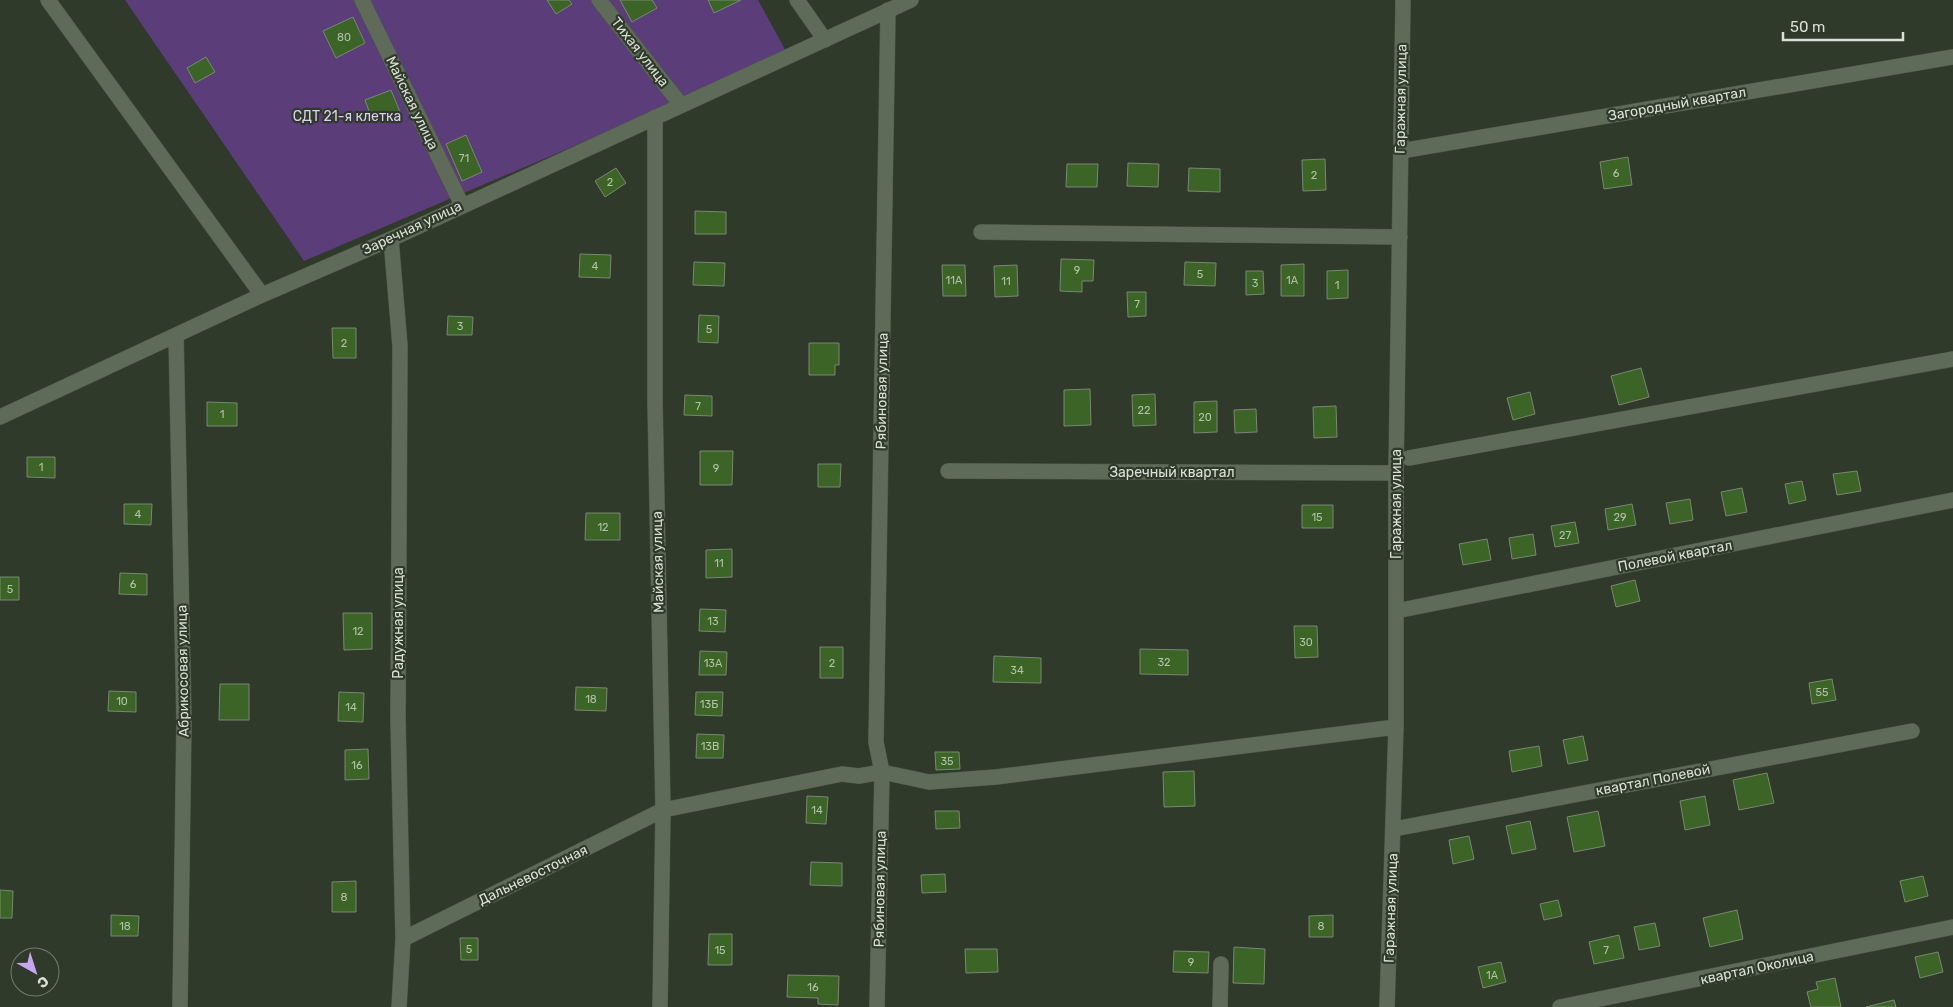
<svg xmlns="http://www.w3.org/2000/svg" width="1953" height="1007" font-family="Rubik,sans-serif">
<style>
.green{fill:#5b3d79}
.building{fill:#3b6426;stroke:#7a8774}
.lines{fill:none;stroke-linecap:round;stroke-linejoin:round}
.minor-casing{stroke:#4d5649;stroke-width:16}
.minor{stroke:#5e6b59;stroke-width:15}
.labels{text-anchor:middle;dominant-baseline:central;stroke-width:4.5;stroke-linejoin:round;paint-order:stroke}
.number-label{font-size:11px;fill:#b2c1aa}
.street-label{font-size:14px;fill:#d9e0d6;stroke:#2f3a2a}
.park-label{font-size:14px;fill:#decef3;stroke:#2f3a2a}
</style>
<rect width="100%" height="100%" fill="#2f3a2a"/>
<path class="green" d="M125,0H758L788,55L304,261Z"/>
<path class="building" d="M547,0H569L572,4L556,14Z
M620,0H652L657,8L632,22Z
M708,0H741L714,13Z
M353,17L365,43L336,58L323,31Z
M206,57L215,72L195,83L187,68Z
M391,90L400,112L373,122L365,100Z
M466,135L482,172L462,181L446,144Z
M1628,157L1632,185L1604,189L1600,162Z
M1325,159L1326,190L1303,191L1302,160Z
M1128,163L1159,164L1158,187L1127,186Z
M1067,164H1098L1097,187H1066Z
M616,168L626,183L605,197L595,181Z
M1189,168L1220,169V192L1188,191Z
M695,211L726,212V234H695Z
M580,254L611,255L610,278L579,277Z
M1061,259L1094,260L1093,281H1082V292L1060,291Z
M694,262L725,263L724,286L693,285Z
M1185,262L1216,263L1215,286L1184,285Z
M1304,264V296H1281V265Z
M942,265H965L966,296H943Z
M1017,265L1018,296L995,297L994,266Z
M1348,270V298L1327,299V271Z
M1246,271H1263L1264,294L1246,295Z
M1127,292H1146V316L1128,317Z
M699,315L719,316L718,343L698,342Z
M448,316L473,317L472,335H447Z
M332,328H356V358H333Z
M809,343H839V365H835V375H809Z
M1641,368L1649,397L1619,405L1611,376Z
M1090,389L1091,425L1064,426V390Z
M1530,392L1535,414L1513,420L1507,398Z
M1155,394L1156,425L1133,426L1132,395Z
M685,395L712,396V416L684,415Z
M1217,401V432L1194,433V402Z
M207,402L237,403V426H207Z
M1336,406L1337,437L1314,438L1313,407Z
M1256,409L1257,432L1235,433L1234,410Z
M700,451H733L732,485H700Z
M27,457H55V478L27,477Z
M818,464H841L840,487H818Z
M1857,471L1861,491L1837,495L1833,474Z
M1802,481L1806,500L1789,504L1785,484Z
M1742,488L1747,512L1726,516L1721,492Z
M1690,499L1693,520L1670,524L1666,503Z
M124,504H152L151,525L124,524Z
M1632,504L1636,525L1608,530L1605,509Z
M1302,505H1333V528H1302Z
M586,513H620V540H585Z
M1575,522L1579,543L1555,547L1551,526Z
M1533,534L1536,555L1512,559L1509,538Z
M1487,539L1491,560L1463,565L1459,544Z
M732,549V577L706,578V550Z
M120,573L147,574V595L119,594Z
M0,577H19V600H0Z
M1635,580L1640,601L1616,607L1611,586Z
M700,609L726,610L725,632L699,631Z
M343,613H372V649L344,650Z
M1294,626H1317L1318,657L1295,658Z
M820,647H843V678H820Z
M1140,649L1188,650V675L1140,674Z
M700,651L727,652L726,675H699Z
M994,656L1041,658V683L993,682Z
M1832,679L1836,700L1812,704L1809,683Z
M220,684H249V720H219Z
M576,687L607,688L606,711L575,710Z
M109,691L136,692V712L108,711Z
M339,692L364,693L363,722L338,721Z
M696,692H723L722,716L695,715Z
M697,734L724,735L723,758H696Z
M1583,736L1588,760L1568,764L1563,740Z
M1539,746L1542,766L1512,772L1509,751Z
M368,749L369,779L345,780V750Z
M935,752H959L960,769L936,770Z
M1194,771L1195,806L1164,807L1163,772Z
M1767,773L1774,803L1739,810L1733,780Z
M807,796L828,797L826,824L806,823Z
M1705,796L1710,825L1685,830L1680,801Z
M935,811H959L960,828L936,829Z
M1598,811L1605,846L1574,852L1567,817Z
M1530,821L1536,849L1512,854L1506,826Z
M1469,836L1474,859L1453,864L1449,840Z
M811,862L842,863V886L810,885Z
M945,874L946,892L922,893L921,875Z
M1923,876L1928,896L1905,902L1900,881Z
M356,881V912H332V882Z
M0,890L13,891L12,918H0Z
M1558,900L1562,916L1544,920L1540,904Z
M1737,910L1743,939L1710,947L1703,918Z
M111,915L139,916L138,936H111Z
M1333,915V937H1309V916Z
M1655,923L1660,946L1639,950L1634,927Z
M709,934H732V965H708Z
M1619,935L1624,958L1594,964L1589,942Z
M460,938H478V960H461Z
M1234,947L1265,949L1264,984L1233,983Z
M965,949H997L998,972L966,973Z
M1174,951L1209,952L1208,973L1173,972Z
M1938,952L1943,972L1920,978L1915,957Z
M1501,962L1506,982L1483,988L1478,967Z
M788,975L839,976L838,1005L818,1004V998L787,997Z
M1835,978L1841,1007H1811L1807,992L1818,989L1816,982Z
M1894,1000L1896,1007H1866Z"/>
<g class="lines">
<g class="minor-casing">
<path id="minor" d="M48,0L262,295
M362,0L462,205
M599,0L681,105
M797,0L825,40
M888,10L876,742L882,772L929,782L996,777L1396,727
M655,117V402L663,810L660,1007
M1401,151L1953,57
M981,232L1400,237
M391,239L400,346L398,720L403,939L399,1007
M176,335L184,721L180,1007
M0,417L262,295L391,239L911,0
M1409,458L1953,359
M948,471L1396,473
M1396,611L1953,500
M1394,829L1912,731
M403,939L663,810L842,774L859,776L882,772L877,1007
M1220,1007L1221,964
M1387,1007L1396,727V473L1403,0
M1560,1007L1953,927"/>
</g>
<use href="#minor" class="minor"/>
</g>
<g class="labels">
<g class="number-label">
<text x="344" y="37">80</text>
<text x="464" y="158">71</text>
<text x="1616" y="173">6</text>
<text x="1314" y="175">2</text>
<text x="610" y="182">2</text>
<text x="595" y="266">4</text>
<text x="1077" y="270">9</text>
<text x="1200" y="274">5</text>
<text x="954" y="280">11А</text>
<text x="1292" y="280">1А</text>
<text x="1006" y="281">11</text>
<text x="1255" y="283">3</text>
<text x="1337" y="285">1</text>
<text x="1137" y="304">7</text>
<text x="460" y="326">3</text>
<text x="709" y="329">5</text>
<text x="344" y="343">2</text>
<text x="698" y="406">7</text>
<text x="1144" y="410">22</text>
<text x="222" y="414">1</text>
<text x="1205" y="417">20</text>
<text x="41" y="467">1</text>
<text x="716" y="468">9</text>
<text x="138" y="514">4</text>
<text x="1317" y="517">15</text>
<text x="1620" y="517">29</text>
<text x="603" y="527">12</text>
<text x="1565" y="535">27</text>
<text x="719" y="563">11</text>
<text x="133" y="584">6</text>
<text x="10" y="589">5</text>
<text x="713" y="621">13</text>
<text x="358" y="631">12</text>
<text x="1306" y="642">30</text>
<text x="1164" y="662">32</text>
<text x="713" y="663">13А</text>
<text x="832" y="663">2</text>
<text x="1017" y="670">34</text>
<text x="1822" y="692">55</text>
<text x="591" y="699">18</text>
<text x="122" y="701">10</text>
<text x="709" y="704">13Б</text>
<text x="351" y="707">14</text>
<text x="710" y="746">13В</text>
<text x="947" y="761">35</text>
<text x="357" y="765">16</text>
<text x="817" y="810">14</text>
<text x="344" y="897">8</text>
<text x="125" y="926">18</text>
<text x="1321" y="926">8</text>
<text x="469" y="949">5</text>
<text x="720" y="950">15</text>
<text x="1606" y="950">7</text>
<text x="1191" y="962">9</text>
<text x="1492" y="975">1А</text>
<text x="813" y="987">16</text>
</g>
<g class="street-label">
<text transform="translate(640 52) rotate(52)">Тихая улица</text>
<text transform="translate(1401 99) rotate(-89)">Гаражная улица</text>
<text transform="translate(412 103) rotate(64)">Майская улица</text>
<text transform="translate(1677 104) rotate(-10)">Загородный квартал</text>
<text transform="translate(412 228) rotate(-25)">Заречная улица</text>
<text transform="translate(882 391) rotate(-89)">Рябиновая улица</text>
<text x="1172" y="472">Заречный квартал</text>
<text transform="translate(1396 504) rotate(-90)">Гаражная улица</text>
<text transform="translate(1675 556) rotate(-11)">Полевой квартал</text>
<text transform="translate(658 562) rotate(-91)">Майская улица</text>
<text transform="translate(398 623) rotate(-90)">Радужная улица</text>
<text transform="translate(183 671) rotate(-91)">Абрикосовая улица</text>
<text transform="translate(1653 780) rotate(-11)">квартал Полевой</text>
<text transform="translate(533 875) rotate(-26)">Дальневосточная</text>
<text transform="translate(880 889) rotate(-89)">Рябиновая улица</text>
<text transform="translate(1391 908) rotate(-88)">Гаражная улица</text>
<text transform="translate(1757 968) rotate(-12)">квартал Околица</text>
</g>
<g class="park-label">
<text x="347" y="116">СДТ 21-я клетка</text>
</g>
</g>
<g transform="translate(35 972) rotate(141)"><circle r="24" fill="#2f3a2a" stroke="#737c6f"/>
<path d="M0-4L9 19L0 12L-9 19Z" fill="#c8a6ef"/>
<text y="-8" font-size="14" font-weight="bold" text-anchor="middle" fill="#d9e0d6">С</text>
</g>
<path d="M1783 32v8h120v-8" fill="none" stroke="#d9e0d6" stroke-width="2.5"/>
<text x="1790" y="32" font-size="15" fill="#d9e0d6" stroke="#2f3a2a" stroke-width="4" paint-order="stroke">50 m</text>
</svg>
